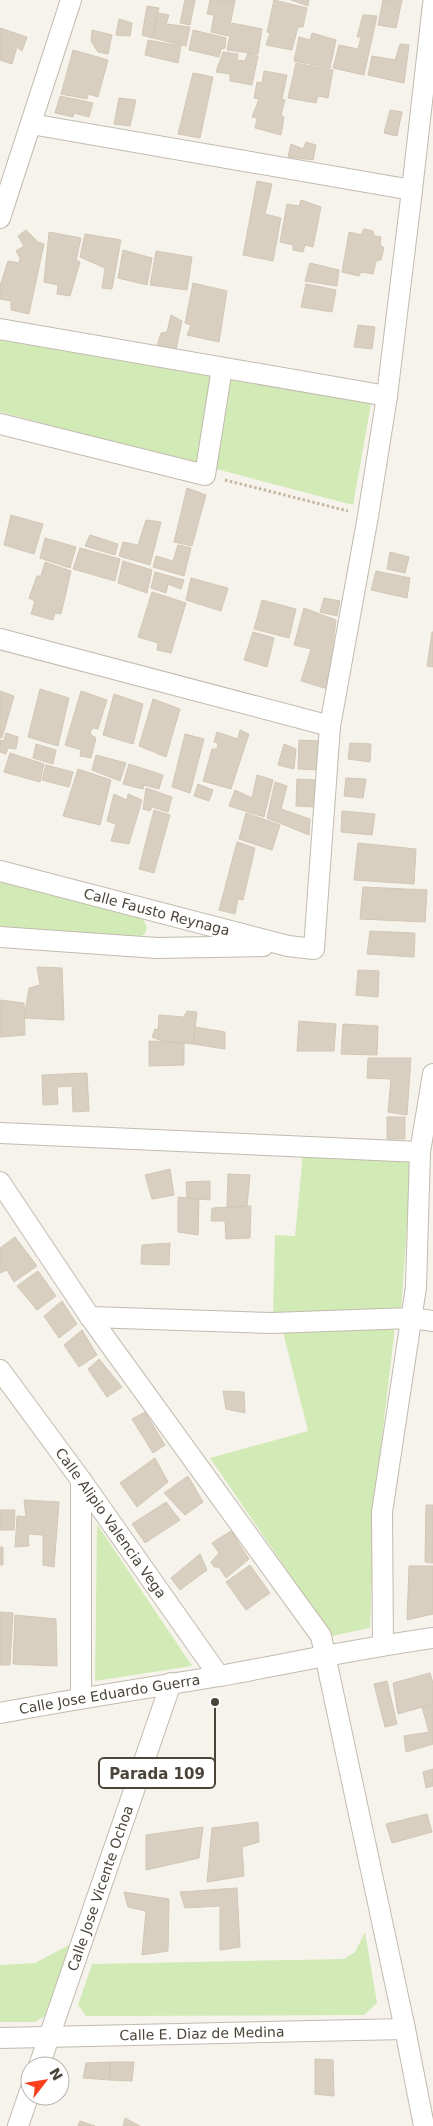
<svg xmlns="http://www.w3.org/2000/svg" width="433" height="2126" font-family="'DejaVu Sans',sans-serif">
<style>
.green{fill:#d2eab5}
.building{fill:#d8cfc1;stroke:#d3c7b4}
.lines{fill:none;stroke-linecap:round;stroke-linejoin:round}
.street-casing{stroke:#c2bbae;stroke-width:22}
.path{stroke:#c4b79f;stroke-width:3;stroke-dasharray:2.5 2.5;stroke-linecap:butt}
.street{stroke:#fff;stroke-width:20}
.labels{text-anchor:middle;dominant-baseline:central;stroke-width:5;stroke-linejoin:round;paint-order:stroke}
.street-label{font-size:14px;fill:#4b4439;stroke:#fff}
.leader{fill:none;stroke:#4b4439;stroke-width:2}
.callout-dot{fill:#4b4439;stroke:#fff;stroke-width:2}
.callout{fill:#fff;stroke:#4b4439;stroke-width:2}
.callout-label{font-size:15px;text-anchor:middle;font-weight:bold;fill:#4b4439}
</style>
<rect width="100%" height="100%" fill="#f6f3ec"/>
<path class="green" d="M0,340L371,404L353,505L0,412Z
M0,881L131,914L143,919L147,927L145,934L136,939L0,929Z
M303,1154L412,1157L401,1311L273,1312L275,1235L295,1236Z
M395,1327L375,1496L370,1628L332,1636L210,1458L308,1431L283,1332Z
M97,1524L192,1666L95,1681Z
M365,1932L377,2003L364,2015L86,2016L78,2005L92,1964L344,1959L355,1952Z
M69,1945L51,2012L35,2022H0V1965L35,1963Z"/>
<path class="building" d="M185,0H195L190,25L180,23Z
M210,0H235L228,36L211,32L214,15L207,14Z
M274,0L307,8L303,27H298L292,50L266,45L270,33L267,32Z
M291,0H309L308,6Z
M383,0H402L396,28L378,25Z
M147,6L159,8L152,38L142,35Z
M158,13L169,15L166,24L190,27L186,46L153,38Z
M363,15L377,16L364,75L333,68L339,45L358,49L361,37H357Z
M119,19L132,23L130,36L116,35Z
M232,23L262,29L258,54L227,50Z
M0,28L27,37L22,51L17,47L12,64L0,60Z
M92,30L112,35L108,54L98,52L91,41Z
M193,30L226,38L225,48L221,49L219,57L189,50Z
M312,33L336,40L330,68L294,61L299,37L310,40Z
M148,40L181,46L178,63L145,55Z
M400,44L409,45L404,83L368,75L372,56L395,60Z
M73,50L108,60L98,97L88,94L87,99L61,94Z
M223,52L238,54L237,60L245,61L248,53L258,56L252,85L230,81V74L216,72Z
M296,63L333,70L328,98L318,96L316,103L288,98Z
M264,71L287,75L282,99L285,100L281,115L284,117L281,135L255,128L257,118L252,117L259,99L254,98L257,82L262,83Z
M193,73L213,77L200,138L178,134Z
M60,96L93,103L89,117L74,113L73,117L55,113Z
M119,98L136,100L130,126L114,124Z
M390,110L402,112L397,136L384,133Z
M306,142L316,145L313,160L288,157L291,144L303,149Z
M257,181L272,184L265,214L281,218L273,261L243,255Z
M301,200L321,207L313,247L305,245L303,252L293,250V245L280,242L287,204L299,206Z
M364,229L373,231L374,236L381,237L380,245L384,248L381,260L376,261L373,274L361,272L359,276L342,272L349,232L361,235Z
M26,230L38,242L44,244L29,314L11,310V301L0,299V286L8,261L19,263L20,258L16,251L24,246L18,236Z
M49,232L81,238L76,260L80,262L70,296L57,294L58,285L44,282Z
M85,234L121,240L112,289L102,288L105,268L80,257Z
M123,250L152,258L147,285L118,278Z
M156,251L192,257L187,290L150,285Z
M310,263L339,270L337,286L305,281Z
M193,283L227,291L219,342L187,335L191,325L185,323Z
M306,284L336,290L332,312L301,307Z
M171,315L182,321L176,350L157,346L161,333L167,332Z
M358,325L375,327L372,349L354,347Z
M187,488L206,495L192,546L174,542Z
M11,515L43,524L34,554L4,545Z
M146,520L161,522L150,565L119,556L123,542L138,545Z
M90,535L118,544L115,555L85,546Z
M45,538L76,547L70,568L40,558Z
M178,545L191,548L184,576L153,567L156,556L173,561Z
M80,548L120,559L115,581L73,569Z
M390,552L409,557L405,573L387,569Z
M123,561L152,570L147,593L118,583Z
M45,562L71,571L61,614L55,613L53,620L31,614L35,601L29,598L37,576H41Z
M376,571L410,578L407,598L371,590Z
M155,572L184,580L181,589L168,584L166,593L151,588Z
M191,578L228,588L221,611L186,600Z
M152,592L186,603L171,653L157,650L158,643L138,637Z
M324,598L340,601L337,616L320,612Z
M262,600L296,609L289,638L254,629Z
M304,608L336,620L333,644L337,648L328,689L301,681L311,649L294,645Z
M253,632L274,638L267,667L244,660Z
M432,632H433V667L427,666Z
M40,689L69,698L58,746L28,737Z
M0,691L14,696L2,738L0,737Z
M81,691L107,700L98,729L92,728L90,734L96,738L91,758L80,756L81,750L65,745Z
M114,694L143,704L133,744L103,735Z
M153,699L180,709L166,757L139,746Z
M240,730L249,734L231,789L203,781L212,749H217L218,743L214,742L217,732L238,739Z
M6,733L18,737L16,749L8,748L6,754L0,752V740L4,741Z
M185,734L204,739L190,793L172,787Z
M299,740L318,741V770L298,769Z
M350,743L371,744L370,762L348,759Z
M36,744L56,750L53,764L33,758Z
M284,744L296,749L294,769L278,765Z
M10,753L44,764L40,782L4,772Z
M96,755L126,763L120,781L92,770Z
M129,764L163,775L159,789L144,785L143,789L123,784Z
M46,765L73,772L69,787L42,780Z
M78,769L111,780L100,825L63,816Z
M257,775L273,780L264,817L229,806L235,790L252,798Z
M346,778L366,779L363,798L344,796Z
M297,779L316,780L314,807L296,806Z
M275,782L287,786L281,809L310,819L309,835L267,818Z
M198,784L213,790L209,801L194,796Z
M146,788L172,797L168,812L152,807L150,811L143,809Z
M114,794L127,800L128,794L142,800L129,844L111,841L116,824L107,821Z
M154,810L170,815L154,873L139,869Z
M342,811L375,814L372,835L341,832Z
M246,813L280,825L272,850L239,839Z
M237,842L255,848L243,900L238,899L235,914L219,910Z
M358,843L416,849L414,884L354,880Z
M363,887L427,890L425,922L360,919Z
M370,931L415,933L414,957L367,954Z
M37,967L62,968L64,1020L24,1018L29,988L40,985Z
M358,970L379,971L378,997L356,995Z
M0,1000L24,1003L25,1035L0,1037Z
M187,1011L197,1012L193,1044L162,1041L152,1037L155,1029L158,1030L159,1015L184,1017Z
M299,1021L336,1024L334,1051H297Z
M343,1024L378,1026L377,1055L341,1054Z
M195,1027L225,1032V1049L193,1044Z
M149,1041L184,1043V1065L149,1066Z
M368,1058H411L407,1115L388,1112L391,1079L367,1078Z
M87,1073L89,1111L73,1112L72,1086L57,1087L58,1104L43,1105L42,1075Z
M387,1117H405V1139H387Z
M170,1169L174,1195L152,1199L145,1175Z
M228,1174L250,1175L247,1206L227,1207Z
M210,1181V1200L187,1198L186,1182Z
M178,1197L199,1199L198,1235L178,1232Z
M251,1206L250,1238L226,1239L225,1221H211L212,1208Z
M15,1237L37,1266L14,1282L7,1270L0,1273V1248Z
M170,1243L169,1265L141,1264L142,1245Z
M38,1271L56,1296L37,1310L17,1286Z
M62,1301L77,1324L59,1338L44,1316Z
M82,1330L97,1355L79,1367L64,1345Z
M99,1359L122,1387L107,1397L88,1369Z
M223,1391L244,1392L245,1413L226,1409Z
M145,1412L165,1445L153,1453L132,1419Z
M155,1458L168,1482L137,1507L120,1483Z
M188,1476L203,1502L185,1515L164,1493Z
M24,1500L59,1502L54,1567L43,1565V1535L28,1534L29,1546L15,1547L17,1516L26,1517Z
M166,1502L180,1520L145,1543L132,1524Z
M426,1505H433V1563L425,1562Z
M0,1510H15L14,1530H0Z
M231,1531L249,1559L226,1578L219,1567H214L211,1562L219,1553L212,1543Z
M0,1547H3V1565H0Z
M200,1554L207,1570L180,1590L171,1578Z
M250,1565L270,1593L246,1610L226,1582Z
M409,1566H433V1614L407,1620Z
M0,1612L13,1613L10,1665H0Z
M15,1615L56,1619L57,1666L13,1664Z
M430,1673L433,1683V1704L398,1714L393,1683Z
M387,1681L397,1724L385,1727L374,1684Z
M433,1705V1744L406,1752L404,1736L429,1732L422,1707Z
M433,1769V1786L426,1788L423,1772Z
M427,1814L432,1832L392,1843L386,1824Z
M258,1822L259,1842L242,1847L244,1876L207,1882L212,1828Z
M203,1827L199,1858L146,1870V1835Z
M237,1888L240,1947L220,1950V1906L185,1908L180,1892Z
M124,1892L169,1899L168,1951L142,1955L146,1911L128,1907Z
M315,2059L333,2060L334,2096L315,2094Z
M110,2062V2080L83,2078L86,2063Z
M110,2062H134L132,2081L110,2080Z
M125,2118L140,2126H123Z
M80,2121L95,2126H78Z"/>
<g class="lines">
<g class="street-casing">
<g id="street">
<path d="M412,190L433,4"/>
<path d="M0,218L71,0"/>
<path d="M0,329L387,396"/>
<path d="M0,424L205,475L222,368"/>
<path d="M0,639L330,726"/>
<path id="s1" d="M0,871L288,946L314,949L330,726L368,516L387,396L412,190L31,124"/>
<path d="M0,937L157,948L263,946"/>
<path d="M0,1133L420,1152"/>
<path d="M0,1182L90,1317L321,1636L405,2029L424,2126"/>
<path d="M90,1317L272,1323L411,1318L433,1321"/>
<path id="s2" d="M0,1370L81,1480L219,1676"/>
<path d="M81,1480V1697"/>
<path d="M383,1645L382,1512L416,1287L420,1152L433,1074"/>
<path id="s3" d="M0,1713C73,1699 147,1688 220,1676C291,1663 362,1648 433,1638"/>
<path id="s4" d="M0,2038L405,2029"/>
<path id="s5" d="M39,2066L171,1683"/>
<path d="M18,2126L30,2091"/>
</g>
</g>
<path class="path" d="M225,480L348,511"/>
<use href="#street" class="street"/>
</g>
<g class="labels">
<g class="street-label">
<text stroke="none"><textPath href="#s1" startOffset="162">Calle Fausto Reynaga</textPath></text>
<text stroke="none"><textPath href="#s2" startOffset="189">Calle Alipio Valencia Vega</textPath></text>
<text stroke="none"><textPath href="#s3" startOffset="111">Calle Jose Eduardo Guerra</textPath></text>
<text stroke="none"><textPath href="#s5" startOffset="188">Calle Jose Vicente Ochoa</textPath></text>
<text stroke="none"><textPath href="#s4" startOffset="202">Calle E. Diaz de Medina</textPath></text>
</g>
</g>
<path class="leader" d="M215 1702L215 1773"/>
<circle class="callout-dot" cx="215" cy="1702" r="5"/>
<rect class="callout" x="99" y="1758" width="116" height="30" rx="5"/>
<g class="callout-label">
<text x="157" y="1779">Parada 109</text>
</g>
<g transform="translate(45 2081) rotate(59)"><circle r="24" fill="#ffffff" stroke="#b7b4b0"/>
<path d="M0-4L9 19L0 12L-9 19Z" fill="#fc3f1d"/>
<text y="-8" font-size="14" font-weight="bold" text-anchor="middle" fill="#4b4439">N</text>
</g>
</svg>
